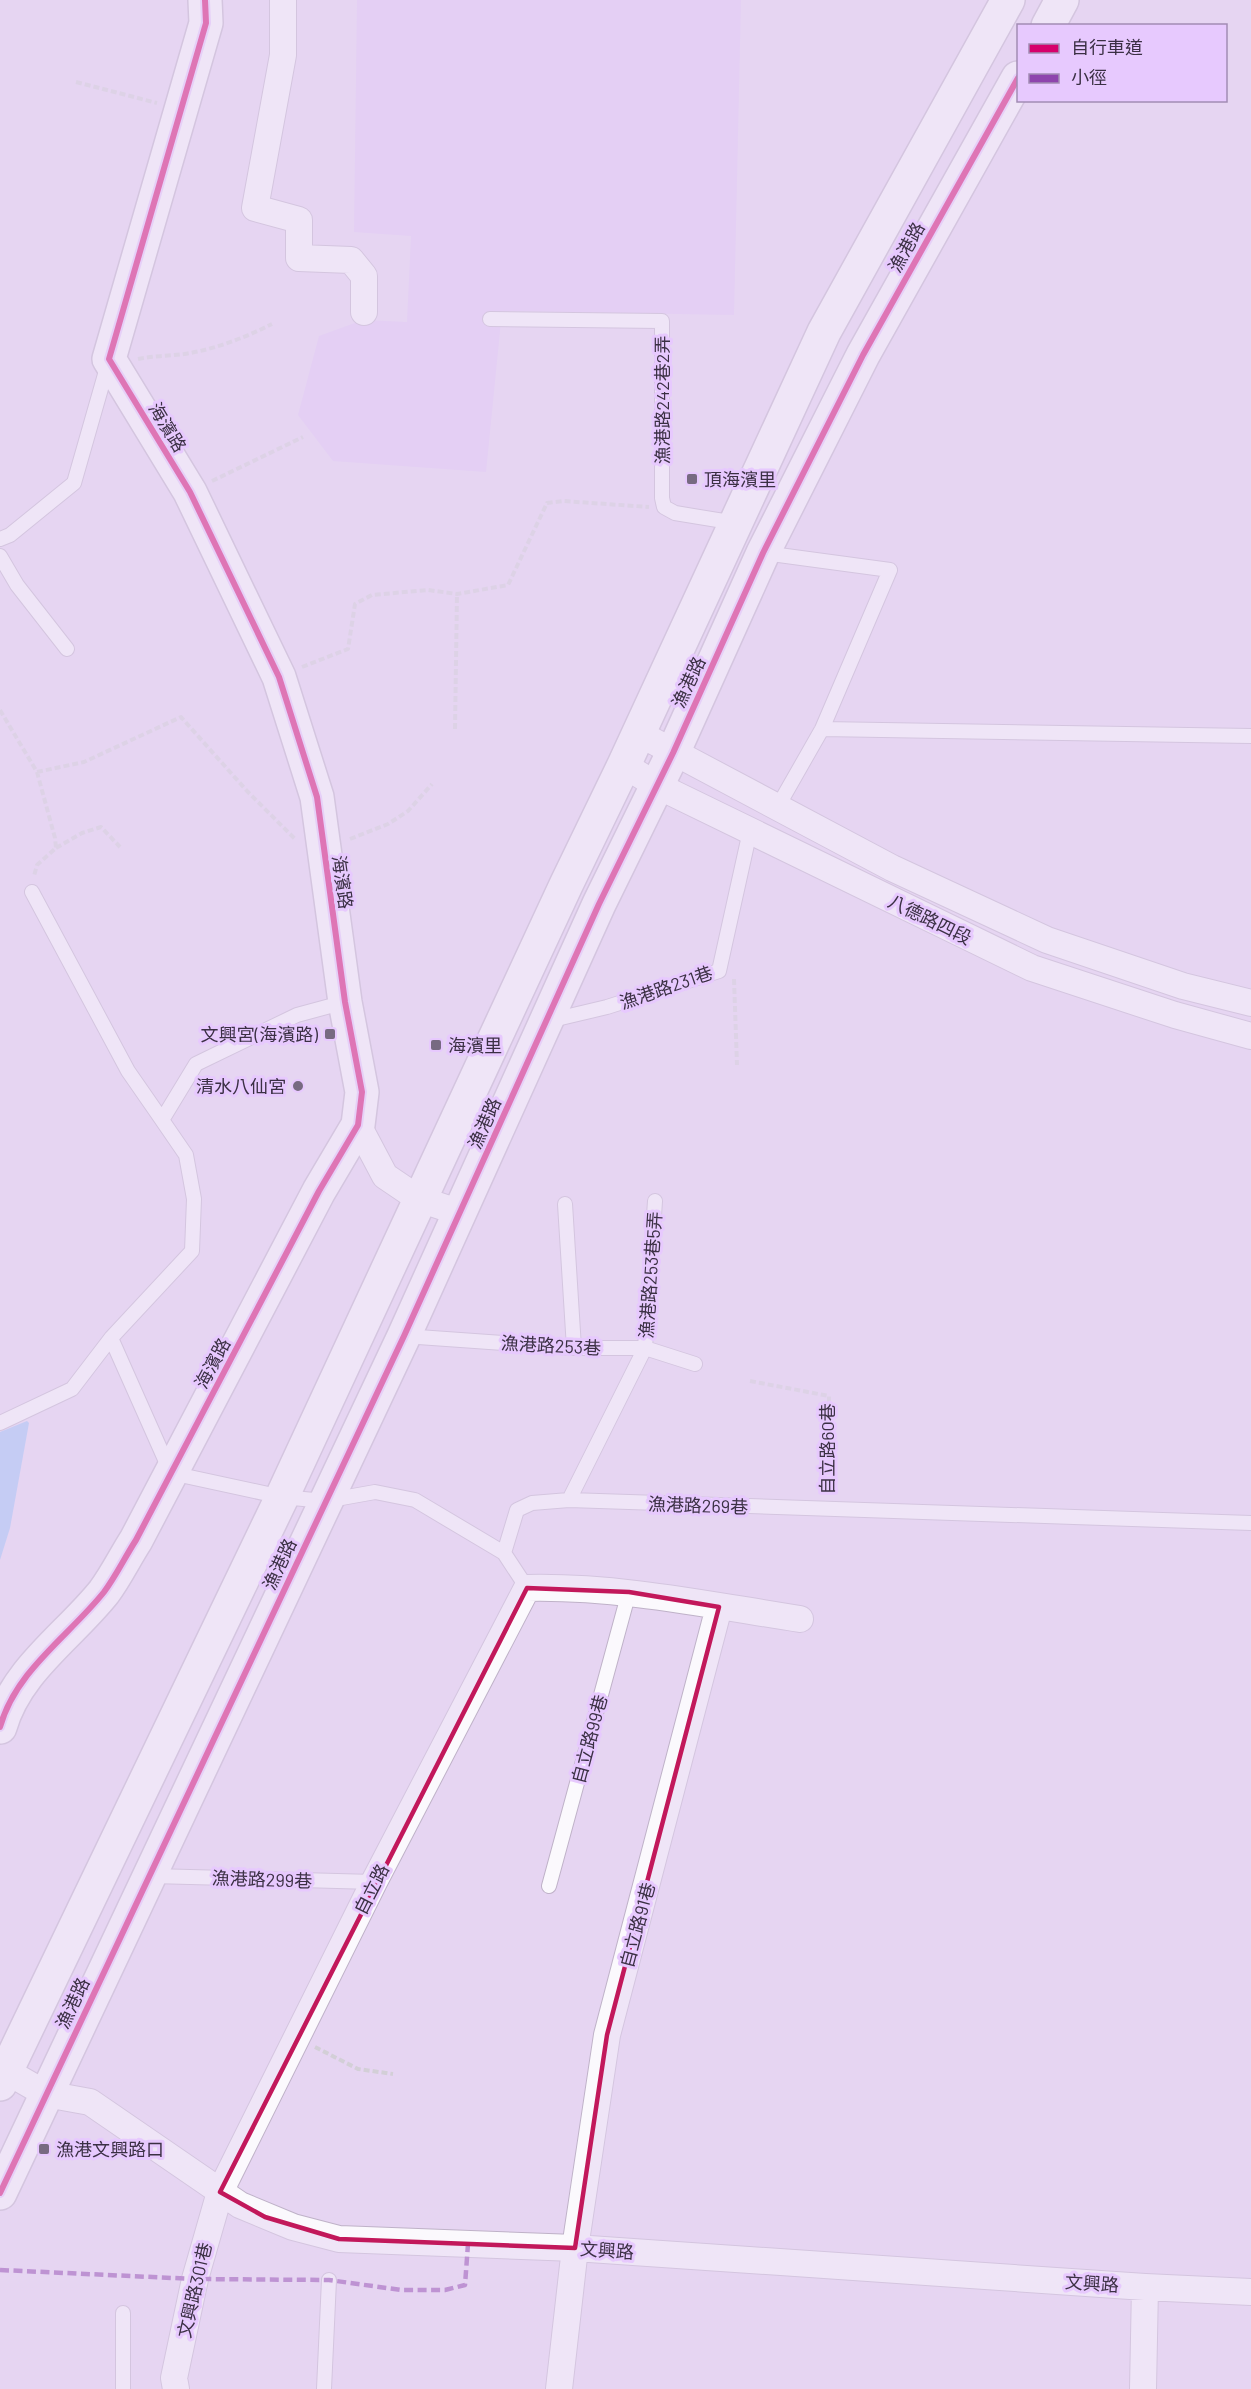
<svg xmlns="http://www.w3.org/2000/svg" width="1251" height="2389" font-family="Barlow,'Noto Sans TC',sans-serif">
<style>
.built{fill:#e2c8f5}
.water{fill:#9dc2f6}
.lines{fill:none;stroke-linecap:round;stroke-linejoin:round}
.lane-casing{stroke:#bfb2c8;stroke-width:16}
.street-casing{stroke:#bfb2c8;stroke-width:28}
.secondary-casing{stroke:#bfb2c8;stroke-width:36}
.path{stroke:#d3cfd7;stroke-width:4;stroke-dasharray:6 3;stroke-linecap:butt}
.lane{stroke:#fbf9fd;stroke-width:14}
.street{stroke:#fbf9fd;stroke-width:26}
.secondary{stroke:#fbf9fd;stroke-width:33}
.quiet{stroke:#8e44ad;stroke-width:4.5;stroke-dasharray:9 4.5;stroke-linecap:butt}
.cycleway-casing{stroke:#e7c9fe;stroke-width:10}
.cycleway{stroke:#d6006c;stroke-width:6}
.marked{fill:none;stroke:#c2185b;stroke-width:4.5;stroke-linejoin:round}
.poi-dot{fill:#776a81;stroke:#e7c9fe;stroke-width:2}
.labels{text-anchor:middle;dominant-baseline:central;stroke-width:6;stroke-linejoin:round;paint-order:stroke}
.street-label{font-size:18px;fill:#3b3044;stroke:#e7c9fe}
.poi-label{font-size:18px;fill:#3b3044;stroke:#e7c9fe;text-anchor:start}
</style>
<rect width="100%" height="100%" fill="#e6d5f2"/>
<path class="built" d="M357,0H741L734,315L502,311L486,472L333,461L298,415L319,336L363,320L407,322L411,236L354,232Z"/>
<path class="water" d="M27,1421L29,1423L10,1528L0,1560V1432Z"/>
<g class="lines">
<g class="lane-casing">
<path id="lane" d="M490,319L662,321V498L664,507L675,513L736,523
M0,539L10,535L74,483L108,364
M764,553L890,570L822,729L777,808
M0,556L17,585L67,649
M822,729L1251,736
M32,892L128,1071L162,1120
M548,1021L607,1007L719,971L750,831
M565,1204L574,1348
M404,1336L574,1348H645L695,1364
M111,1338L171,1473L282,1497L325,1501L375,1492L415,1500L504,1553L527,1588
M0,1423L72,1389L111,1338L192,1251L194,1199L186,1155L162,1120L196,1064L297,1015L345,1002
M569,1500L645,1348L655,1201
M504,1553L517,1510L532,1503L569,1500L1251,1523
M152,1876L374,1882
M549,1886L629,1592
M123,2389V2313
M324,2389L329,2280"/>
</g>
<g class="street-casing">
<path id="street" d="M283,0V55L255,208L299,220V258L351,260L364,276V312
M638,733L892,868L1047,940L1183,986L1251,1003
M624,765L656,785L1032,968L1175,1015L1251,1036
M358,1125L385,1176L419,1199L461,1213
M6,2071L46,2094L90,2102L240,2205L293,2227L339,2239L575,2248L1145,2287L1251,2292
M176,2389L174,2378L195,2279L220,2192L374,1882L527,1588C619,1586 709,1605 800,1619
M559,2389L575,2248L607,2035L719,1607
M1143,2389L1145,2287"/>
</g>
<g class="secondary-casing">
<path id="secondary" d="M1048,26L1062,0
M0,1727C16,1670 69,1636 104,1592C116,1576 125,1557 136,1540L319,1191L358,1125L362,1092L345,1002L317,797L279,677L190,492L109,359L206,23L205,0
M0,2084L282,1497L566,885L624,765L824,332L1008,0
M0,2193L404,1336L599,904L673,753L763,553L863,355L1018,78"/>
</g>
<path class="path" d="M76,82L157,103
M138,359C153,356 169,356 184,354C216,349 244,338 272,324
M212,481L303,437
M302,667L348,649L355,604L372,595L428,590L457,594L508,585L547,503L563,501L649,507
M0,710L37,772L55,838L56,848L37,865L34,876
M455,729L457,594
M37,772L84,762L181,717L247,791L296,840
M350,839L388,824L408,811L432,784
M56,848L82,833L101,827L120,847
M734,979L737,1065
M750,1381L829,1396L828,1494
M315,2047L358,2069L393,2074"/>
<use href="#lane" class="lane"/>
<use href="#street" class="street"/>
<use href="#secondary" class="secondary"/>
<path class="quiet" d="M0,2270L195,2279L329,2280L401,2290H445L465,2285L468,2244"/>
<g class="cycleway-casing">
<path id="cycleway" d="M0,1727C16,1670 69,1636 104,1592C116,1576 125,1557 136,1540L319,1191L358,1125L362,1092L345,1002L317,797L279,677L190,492L109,359L206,23L205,0
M0,2193L404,1336L599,904L673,753L763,553L863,355L1018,78"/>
</g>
<use href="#cycleway" class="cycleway"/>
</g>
<path d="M0 0H1251V2389H0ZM527,1588L629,1592L719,1607L607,2035L575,2248L339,2239L265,2217L220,2192Z" fill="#e6d5f2" fill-opacity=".55" fill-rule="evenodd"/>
<path class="marked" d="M527,1588L629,1592L719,1607L607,2035L575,2248L339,2239L265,2217L220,2192Z"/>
<g class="poi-dot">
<rect x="686" y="473" width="12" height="12" rx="3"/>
<rect x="324" y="1028" width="12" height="12" rx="3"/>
<rect x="430" y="1039" width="12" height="12" rx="3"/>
<circle cx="298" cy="1086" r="6"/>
<rect x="38" y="2143" width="12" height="12" rx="3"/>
</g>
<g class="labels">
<g class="street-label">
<text transform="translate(906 247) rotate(-61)">漁港路</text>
<text transform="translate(662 400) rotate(-90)">漁港路242巷2弄</text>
<text transform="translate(168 427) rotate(59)">海濱路</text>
<text transform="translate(688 682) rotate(-65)">漁港路</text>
<text transform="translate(343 882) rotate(82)">海濱路</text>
<text transform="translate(930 919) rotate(26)">八德路四段</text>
<text transform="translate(666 987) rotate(-19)">漁港路231巷</text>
<text transform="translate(484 1123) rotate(-66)">漁港路</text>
<text transform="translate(650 1275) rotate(-86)">漁港路253巷5弄</text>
<text transform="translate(551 1345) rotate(3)">漁港路253巷</text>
<text transform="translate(212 1363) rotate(-62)">海濱路</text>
<text transform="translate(827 1449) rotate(-90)">自立路60巷</text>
<text transform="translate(698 1505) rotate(2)">漁港路269巷</text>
<text transform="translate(279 1564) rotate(-65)">漁港路</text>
<text transform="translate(589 1739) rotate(-75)">自立路99巷</text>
<text transform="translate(262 1879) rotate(2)">漁港路299巷</text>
<text transform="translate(371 1889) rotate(-63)">自立路</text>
<text transform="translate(637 1925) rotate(-75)">自立路91巷</text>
<text transform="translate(72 2003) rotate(-65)">漁港路</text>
<text transform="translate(607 2250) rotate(4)">文興路</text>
<text transform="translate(1092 2283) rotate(4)">文興路</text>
<text transform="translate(194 2290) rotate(-77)">文興路301巷</text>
</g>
<g class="poi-label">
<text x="704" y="479">頂海濱里</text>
<text x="318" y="1034" text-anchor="end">文興宮(海濱路)</text>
<text x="448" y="1045">海濱里</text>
<text x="286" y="1086" text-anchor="end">清水八仙宮</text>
<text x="56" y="2149">漁港文興路口</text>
</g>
</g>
<rect x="1017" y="24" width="210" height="78" fill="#e7c9fe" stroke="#a28cb4" stroke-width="1.5"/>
<rect x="1029" y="44" width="30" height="9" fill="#d6006c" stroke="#a28cb4" stroke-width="1.5"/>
<text x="1071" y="54" font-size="18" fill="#3b3044">自行車道</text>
<rect x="1029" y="74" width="30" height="9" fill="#8e44ad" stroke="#a28cb4" stroke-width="1.5"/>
<text x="1071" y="84" font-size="18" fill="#3b3044">小徑</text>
</svg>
